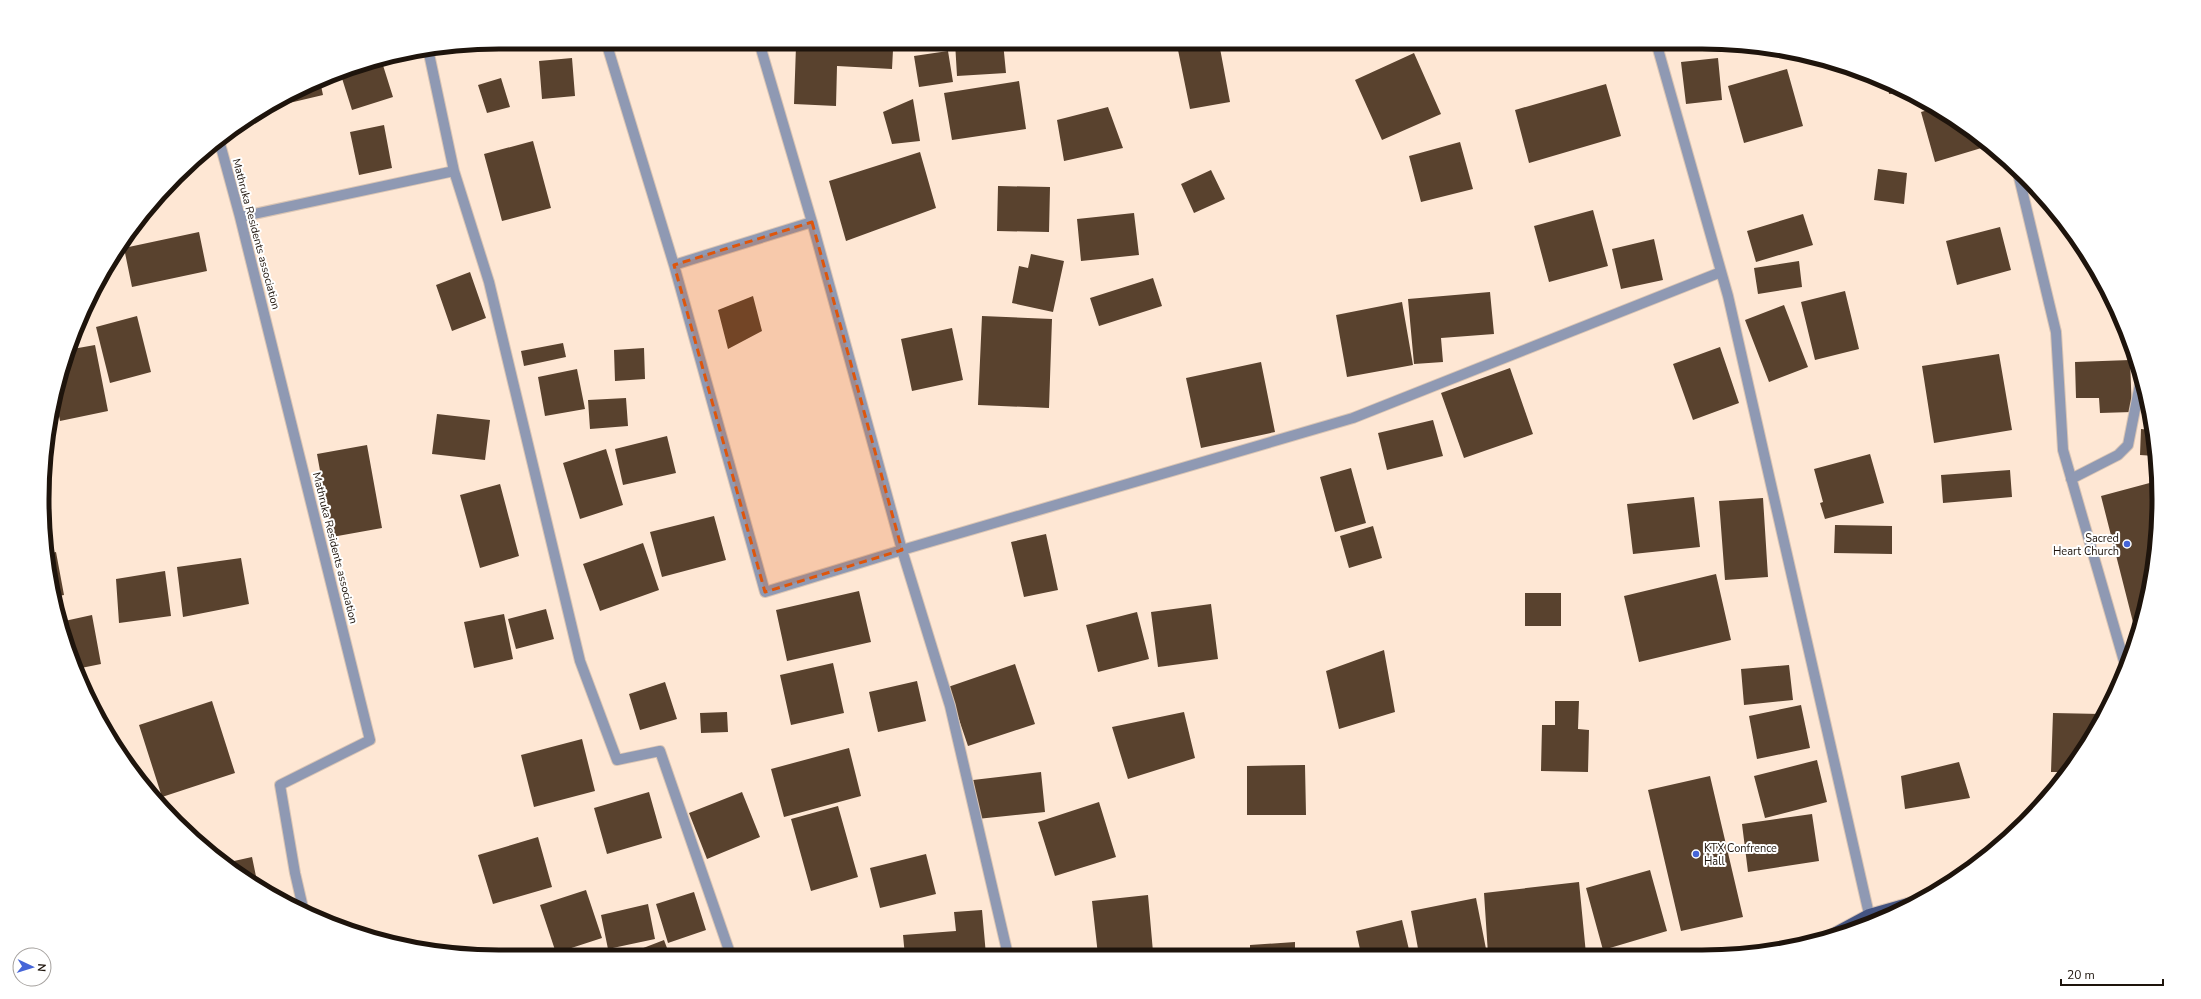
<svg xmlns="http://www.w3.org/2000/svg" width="2201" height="999" font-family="'Nunito Sans',sans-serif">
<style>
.building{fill:#59422e}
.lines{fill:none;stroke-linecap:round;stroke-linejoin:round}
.minor-casing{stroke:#dac5b4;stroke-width:12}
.tertiary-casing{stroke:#dac5b4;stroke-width:12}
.primary-casing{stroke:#dac5b4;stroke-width:12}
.minor{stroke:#8f99b3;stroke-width:10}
.tertiary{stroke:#8f99b3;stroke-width:10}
.primary{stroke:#445481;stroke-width:10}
.marked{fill:#de560c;fill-opacity:0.2;stroke:#de560c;stroke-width:3;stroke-dasharray:8 5;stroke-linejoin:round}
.poi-dot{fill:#4565d8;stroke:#fff;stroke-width:1.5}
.labels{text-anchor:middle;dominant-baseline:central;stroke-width:4;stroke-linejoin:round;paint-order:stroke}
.street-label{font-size:11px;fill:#1e140c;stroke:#fff}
.poi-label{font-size:11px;fill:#1e140c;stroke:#fff;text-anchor:end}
.rim{fill:none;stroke:#1e140c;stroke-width:5}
</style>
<rect width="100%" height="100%" fill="#fee7d4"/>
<path class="building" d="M955,42H1003L1006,73L957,76Z
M1219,43L1230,102L1190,109L1178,50Z
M796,46L893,50L892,69L837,66L836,106L794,104Z
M948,51L953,82L919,87L914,56Z
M1414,53L1441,114L1382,140L1355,80Z
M572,58L575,96L542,99L539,61Z
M1718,58L1722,100L1686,104L1681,62Z
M381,59L393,97L352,110L340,72Z
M1787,69L1803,126L1744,143L1728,86Z
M501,78L510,107L487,113L478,85Z
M320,81L323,95L285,104L283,98Z
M1019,81L1026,129L952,140L944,93Z
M1888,83L1904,92H1906L1889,94Z
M1606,84L1621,136L1529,163L1515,110Z
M913,99L920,141L892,144L883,112Z
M1108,107L1123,148L1064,161L1057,120Z
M1935,108L1955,119L1988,146L1935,162L1921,112Z
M384,125L392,168L359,175L350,132Z
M533,141L551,208L502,221L484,154Z
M1460,142L1473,189L1421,202L1409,156Z
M920,152L936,208L846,241L829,181Z
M1878,169L1907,173L1904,204L1874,200Z
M1211,170L1225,199L1194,213L1181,184Z
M998,186L1050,187L1049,232L997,231Z
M1593,210L1608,266L1549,282L1534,226Z
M1134,213L1139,255L1081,261L1077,219Z
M1803,214L1813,245L1756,262L1747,231Z
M2000,227L2011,270L1957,285L1946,241Z
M199,232L207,271L132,287L124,248Z
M1654,239L1663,280L1621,289L1612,249Z
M1031,254L1064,261L1053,312L1012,303L1019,266L1028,268Z
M1799,261L1802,287L1758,294L1754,268Z
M470,272L486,318L452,331L436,285Z
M1153,278L1162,306L1099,326L1090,298Z
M1845,291L1859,349L1815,360L1801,302Z
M1490,292L1494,334L1441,338L1443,362L1414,364L1408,299Z
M753,296L762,331L728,349L718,310Z
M1402,302L1413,365L1347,377L1336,315Z
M1784,305L1808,367L1769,382L1745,320Z
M137,316L151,372L110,383L96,327Z
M982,316L1052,319L1049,408L978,405Z
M952,328L963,380L912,391L901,339Z
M563,343L566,357L524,366L521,351Z
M95,345L108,411L60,421L55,396L67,350Z
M1720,347L1739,403L1693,420L1673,364Z
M644,348L645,379L615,381L614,350Z
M1999,354L2012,430L1934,443L1922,366Z
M2130,360L2132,412L2100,413L2099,398H2076L2075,362Z
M1261,362L1275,432L1201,448L1186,378Z
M1510,368L1533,434L1464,458L1441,393Z
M577,369L585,409L545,416L538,377Z
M2145,394L2150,410L2151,422H2146Z
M626,398L628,426L590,429L588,400Z
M437,414L490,420L485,460L432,454Z
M1433,420L1443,456L1387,470L1378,433Z
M2141,429L2152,430L2155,456L2140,455Z
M667,436L676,473L623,485L615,449Z
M367,445L382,528L332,537L317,454Z
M606,449L623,505L580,519L563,463Z
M1870,454L1884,503L1825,519L1820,503L1823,502L1814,469Z
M1351,468L1366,523L1335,532L1320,477Z
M2010,470L2012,497L1943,503L1941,475Z
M2157,481L2159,499L2150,589L2136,634L2101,496Z
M500,484L519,556L480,568L460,495Z
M1694,497L1700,547L1633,554L1627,504Z
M1763,498L1768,577L1725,580L1719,501Z
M714,516L726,560L662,577L650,532Z
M1835,525L1892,526V554L1834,553Z
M1373,526L1382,558L1349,568L1340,536Z
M1046,534L1058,590L1024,597L1011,542Z
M643,543L659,590L600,611L583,564Z
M56,552L64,595L53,597L47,554Z
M241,558L249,604L183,617L177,567Z
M165,571L171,616L119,623L116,579Z
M1716,574L1731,640L1639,662L1624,596Z
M859,591L871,642L787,661L776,610Z
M1525,593H1561V626H1525Z
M1211,604L1218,659L1158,667L1151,612Z
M546,609L554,639L516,649L508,619Z
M1137,612L1149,659L1098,672L1086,625Z
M504,614L513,659L474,668L464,622Z
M92,615L101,664L76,669L66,647L60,622Z
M1384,650L1395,712L1339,729L1326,671Z
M833,663L844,713L791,725L780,675Z
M1015,664L1035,724L968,746L948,687Z
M1789,665L1793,700L1744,705L1741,669Z
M917,681L926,721L878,732L869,692Z
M665,682L677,719L640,730L629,694Z
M212,701L235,773L162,797L139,725Z
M1555,701H1579L1578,729L1589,730L1588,772L1541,771L1542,725H1555Z
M1801,705L1810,748L1757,759L1749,716Z
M727,712L728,732L701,733L700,713Z
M1184,712L1195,758L1128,779L1112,727Z
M2053,713L2101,714L2068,772H2051Z
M104,728H111L112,741Z
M582,739L595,791L534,807L521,755Z
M849,748L861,796L784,817L771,769Z
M1817,760L1827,802L1765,818L1754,776Z
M1959,762L1970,798L1905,809L1901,776Z
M1305,765L1306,815H1247V766Z
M1041,772L1045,812L977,819L973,780Z
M1710,776L1743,917L1681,931L1648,790Z
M649,792L662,838L607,854L594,808Z
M742,792L760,837L707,859L689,813Z
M1099,802L1116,857L1055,876L1038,822Z
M838,806L858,877L811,891L791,819Z
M1812,814L1819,861L1748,872L1742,824Z
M538,837L552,887L493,904L478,855Z
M926,854L936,894L880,908L870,868Z
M252,857L258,886L225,863Z
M1650,870L1667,931L1603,950L1586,888Z
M1579,882L1586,954H1488L1484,893Z
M586,890L602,938L556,953L540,905Z
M694,892L706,930L668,943L656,904Z
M1148,895L1153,952L1098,955L1092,901Z
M1476,898L1487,954H1419L1411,911Z
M648,904L655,939L608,949L601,915Z
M982,910L986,955L905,956L903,935L956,931L954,912Z
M1402,920L1410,954H1361L1356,931Z
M664,940L670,956L635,957L633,952Z
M1295,942V955H1250V945Z"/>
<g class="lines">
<g class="minor-casing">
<path id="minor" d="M606,42L674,265L765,592L902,550L812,222L759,42
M1656,42L1728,296L1869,914
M428,49L454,171L489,282L580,661L617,760L660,751L731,956
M219,140L240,217L370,740L280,785L295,873L304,912
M2017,169L2056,332L2063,450L2126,668
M240,217L454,171
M674,265L812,222
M2071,479L2118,455L2128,445L2141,379
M1008,955L950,706L902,550L1353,418L1721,272"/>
</g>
<g class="tertiary-casing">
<path id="tertiary" d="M1869,914L1871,924"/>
</g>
<g class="primary-casing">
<path id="primary" d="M1830,935L1869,914L1911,902"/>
</g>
<use href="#minor" class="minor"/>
<use href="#tertiary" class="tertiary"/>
<use href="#primary" class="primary"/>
</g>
<path class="marked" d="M812,222L902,550L765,592L674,265Z"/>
<g class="poi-dot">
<circle cx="2127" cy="544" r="4"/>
<circle cx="1696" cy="854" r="4"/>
</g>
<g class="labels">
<g class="street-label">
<text transform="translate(256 234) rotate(75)">Mathruka Residents association</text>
<text transform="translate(335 548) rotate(76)">Mathruka Residents association</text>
</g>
<g class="poi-label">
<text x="2119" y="538">Sacred<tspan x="2119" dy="13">Heart Church</tspan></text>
<text x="1704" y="848" text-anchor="start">KTX Confrence<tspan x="1704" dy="13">Hall</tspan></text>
</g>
</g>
<path d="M0 0H2201V999H0ZM499 49H1702A450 450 0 0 1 2152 499V500A450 450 0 0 1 1702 950H499A450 450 0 0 1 49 500V499A450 450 0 0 1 499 49Z" fill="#fff" fill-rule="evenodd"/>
<path class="rim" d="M499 49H1702A450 450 0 0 1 2152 499V500A450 450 0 0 1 1702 950H499A450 450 0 0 1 49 500V499A450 450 0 0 1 499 49Z"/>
<g transform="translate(32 967) rotate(94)"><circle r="19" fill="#ffffff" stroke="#a5a19e"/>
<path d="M0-3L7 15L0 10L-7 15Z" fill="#4565d8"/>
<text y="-6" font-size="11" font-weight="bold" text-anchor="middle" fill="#1e140c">N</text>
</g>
<path d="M2061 979v6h102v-6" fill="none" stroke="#1e140c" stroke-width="2"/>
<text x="2067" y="979" font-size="12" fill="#1e140c" stroke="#ffffff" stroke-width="3" paint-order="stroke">20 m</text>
</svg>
